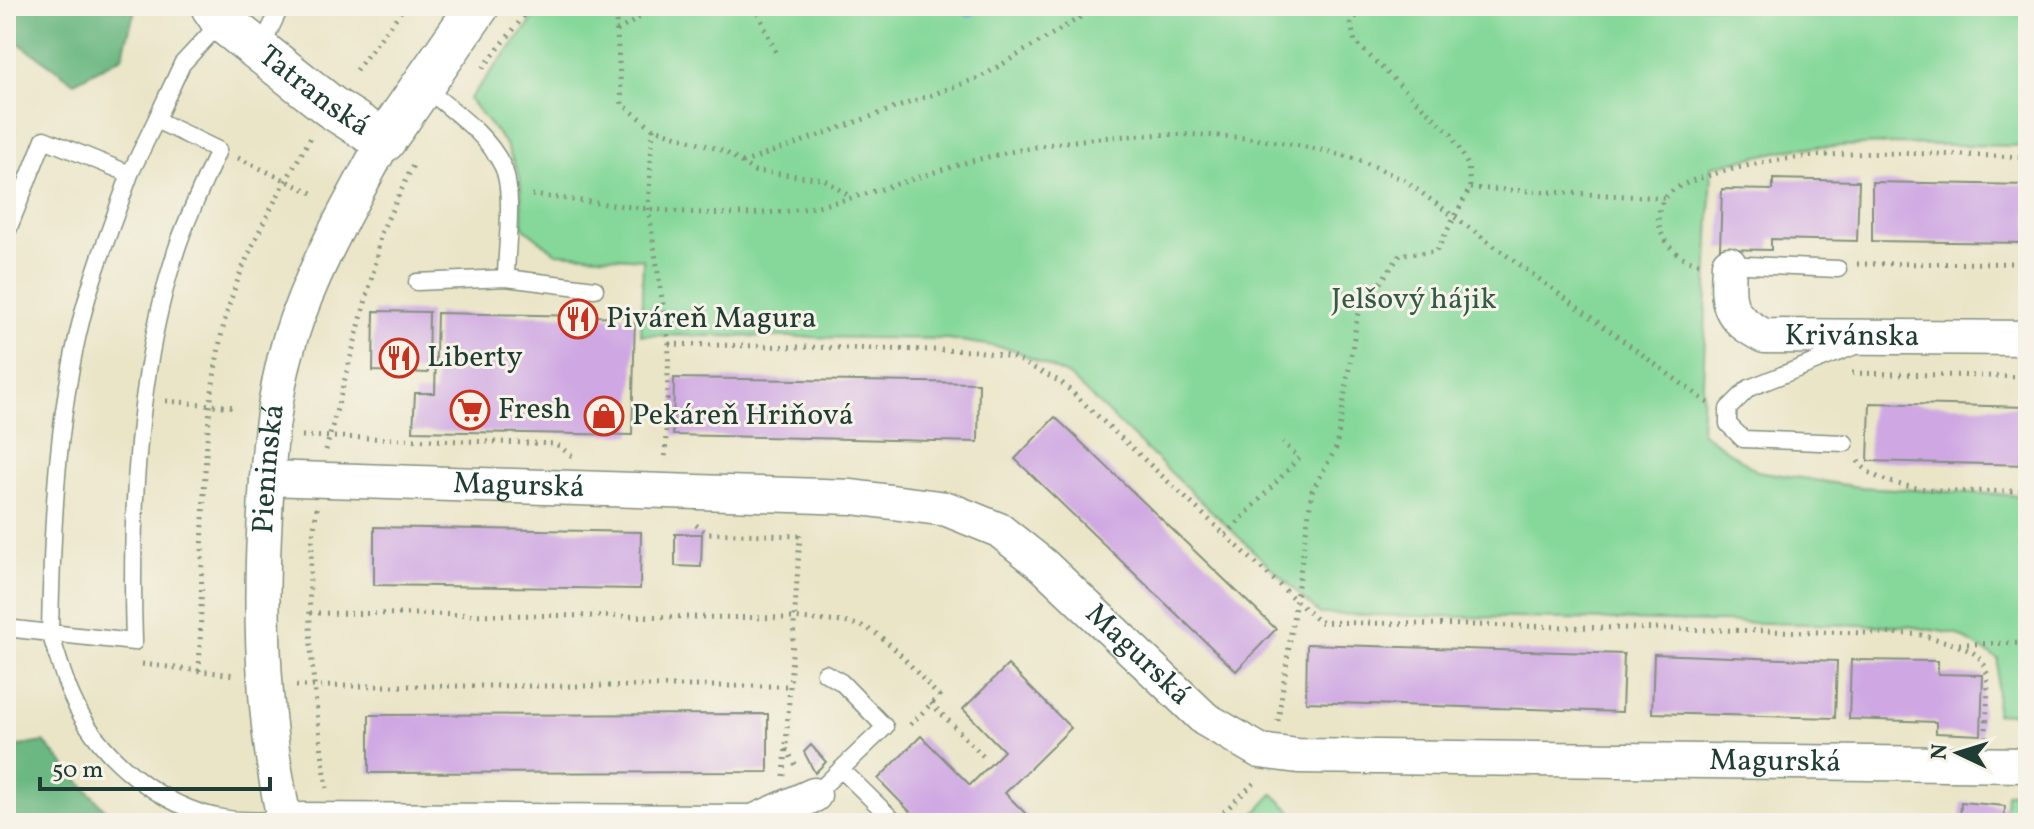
<svg xmlns="http://www.w3.org/2000/svg" width="2034" height="829" font-family="Vollkorn,serif">
<style>
.green{fill:#85d89a;stroke:#528a67;stroke-width:2}
.forest{fill:#6cb882;stroke:#467a5b;stroke-width:2}
.lines{fill:none;stroke-linecap:round;stroke-linejoin:round}
.stream{stroke:#5baad5;stroke-width:9}
.building{fill:#cfa8e3}
.service-casing{stroke:#84917e;stroke-width:19}
.minor-casing{stroke:#84917e;stroke-width:37}
.tertiary-casing{stroke:#84917e;stroke-width:45}
.path{stroke:#84917e;stroke-width:5;stroke-dasharray:2 6;stroke-linecap:butt}
.service{stroke:#fff;stroke-width:16}
.minor{stroke:#fff;stroke-width:34}
.tertiary{stroke:#fff;stroke-width:42}
.labels{text-anchor:middle;dominant-baseline:central;stroke-width:6;stroke-linejoin:round;paint-order:stroke}
.street-label{font-size:30px;fill:#1f3d34;stroke:#f7f3e8}
.park-label{font-size:30px;fill:#335c48;stroke:#f7f3e8}
.poi-label{font-size:30px;fill:#1f3d34;stroke:#f7f3e8;text-anchor:start}
</style>
<rect width="100%" height="100%" fill="#f7f3e8"/>
<filter id="ink" filterUnits="userSpaceOnUse"><feTurbulence type="fractalNoise" baseFrequency=".0125" numOctaves="2"/><feDisplacementMap in="SourceGraphic" scale="16" xChannelSelector="R" yChannelSelector="G"/><feConvolveMatrix kernelMatrix="1 2 1 2 8 2 1 2 1" color-interpolation-filters="sRGB"/></filter>
<filter id="wash" filterUnits="userSpaceOnUse"><feTurbulence type="fractalNoise" baseFrequency=".006" numOctaves="4" result="noise"/><feDisplacementMap in="SourceGraphic" scale="32" xChannelSelector="R" yChannelSelector="G"/><feGaussianBlur stdDeviation="1.8" result="paint"/><feColorMatrix in="noise" values="0 0 0 0 0 0 0 0 0 0 0 0 0 0 0 0 0 1.4 0 .05"/><feComposite in="paint" operator="in"/></filter>
<g filter="url(#wash)">
<rect width="100%" height="100%" fill="#eae5c7"/>
<path class="green" d="M544,6H2028V146L1885,144L1796,148L1712,166L1701,432L1757,471L1858,487L2028,496V713L1996,714L1998,659L1956,634L1908,626L1320,614L1069,376L1012,349L948,339L641,335L643,259L556,253L523,227L520,177L506,145L469,99Z
M2028,792V810L2019,811L2018,823H2004L2006,793Z
M1273,794L1304,823H1246Z"/>
<path class="forest" d="M6,6H136L122,57L74,82L6,34Z
M44,742L117,823H6V748Z"/>
<g class="lines">
<path class="stream" d="M969,13L979,6"/>
</g>
<g id="blocks">
<path class="building" d="M1773,179L1859,181L1857,241L1771,239V250L1720,249L1722,189L1773,190Z
M1872,182L2028,185V243L1872,241Z
M374,311L429,312L428,373L373,371Z
M437,313L635,317L632,435L413,431L415,393H435Z
M674,378L979,383L978,442L673,435Z
M1870,403L2028,407V465L1868,461Z
M1055,417L1276,629L1236,671L1015,459Z
M374,527L641,532L640,589L374,585Z
M675,534H702L701,567L675,566Z
M1307,644L1624,654L1622,712L1306,702Z
M1654,654L1837,661L1835,718L1652,713Z
M1851,660L1938,661V674L1983,675L1981,735L1936,733V722L1849,719Z
M1008,665L1071,728L1005,793L1035,823H921L878,779L921,736L970,785L1004,751L963,709Z
M768,714V772L369,773V715Z
M811,745L826,762L815,773L804,752Z
M1961,802L2005,806L2004,823H1960Z"/>
</g>
</g>
<g filter="url(#ink)">
<use href="#blocks" fill-opacity="0" stroke="#84917e" stroke-width="2"/>
<g class="lines">
<g class="service-casing">
<path id="service" d="M221,22L182,64L156,120L218,150C205,181 189,213 178,245C137,367 130,514 134,642L50,633C57,654 63,677 72,697C97,755 160,807 222,818C242,822 264,820 284,820
M261,48L281,6
M6,235L44,139L130,174L156,120
M1724,264L1838,269
M506,278L595,289
M417,282L506,278C506,250 515,189 502,165C486,132 449,109 422,85
M1845,443L1743,439L1728,424V409L1749,388L1855,346
M6,628L50,633C52,523 57,401 88,295C100,254 116,214 130,174
M841,769L896,823
M814,795L885,727L841,682L825,673"/>
</g>
<g class="minor-casing">
<g id="minor">
<path id="s1" d="M1729,264C1727,304 1726,316 1764,336L2028,338"/>
<path id="s2" d="M267,478L852,497L947,509L999,530L1043,565L1205,719L1260,751L1298,756L2028,765"/>
<path d="M284,820L753,822L814,795"/>
<path id="s3" d="M285,823C262,721 259,618 265,514C268,455 273,396 290,339C312,269 349,206 384,141"/>
</g>
</g>
<g class="tertiary-casing">
<g id="tertiary">
<path id="s4" d="M212,6L222,21L331,107L384,141L478,6"/>
</g>
</g>
<path class="path" d="M615,6L622,104L653,128L724,151L754,171L824,179L851,197
M755,6L777,55
M617,31L659,6
M483,68L532,6
M356,70L405,6
M653,128L648,207L669,344L665,462
M238,158L317,195
M742,163L981,77L1099,6
M1470,188L1665,198
M532,195C613,204 697,219 779,212C844,206 909,178 972,161C1093,129 1227,124 1349,157C1368,162 1386,173 1404,180L1708,403
M1699,263C1666,258 1642,215 1672,191C1685,181 1713,174 1729,170C1826,145 1930,155 2028,157
M1857,264L2028,263
M669,344L977,351L1012,357L1061,382L1319,622L1917,634C2000,655 1988,657 1986,736
M1852,373L2028,377
M166,401L237,407
M302,436L556,444L572,456
M326,450L376,262L380,235L414,163
M1858,461C1883,499 1985,490 2028,491
M317,508C301,602 314,695 327,788
M696,525L707,533L800,536
M1226,535L1299,458L1283,442
M310,613L794,618C816,622 844,619 864,627C892,639 917,675 939,696L906,729
M1959,644L2028,643
M142,664L235,675
M199,671C204,562 199,443 221,337C235,267 276,198 311,137
M296,686H790
M931,703L985,758
M1278,721L1312,491L1336,448L1358,313L1401,254L1436,252L1470,188L1468,165L1451,134L1355,42L1351,24L1359,12L1378,6
M786,749L797,767
M784,776L800,535
M1212,823L1255,782"/>
<use href="#service" class="service"/>
<use href="#minor" class="minor"/>
<use href="#tertiary" class="tertiary"/>
</g>
</g>
<defs>
<g id="restaurant-ring" transform="scale(2)"><circle r="9.5" fill="#f7f3e8" stroke="#c8321e" stroke-width="1.5"/><path d="M-5-6h1v4h1v-4h1v4h1v-4h1v5L-1.5 .5V6h-2V.5L-5-1ZM5-6V6H3V1.5H1.5Q1.5-4 5-6Z" fill="#c8321e"/></g>
<g id="supermarket-ring" transform="scale(2)"><circle r="9.5" fill="#f7f3e8" stroke="#c8321e" stroke-width="1.5"/><path d="M-6-5.5h2.5l.6 2H6L4.5 2H-2.5L-4.4-4H-6ZM-1.5 3.2a1.3 1.3 0 1 0 .1 0ZM3 3.2a1.3 1.3 0 1 0 .1 0Z" fill="#c8321e"/></g>
<g id="shop-ring" transform="scale(2)"><circle r="9.5" fill="#f7f3e8" stroke="#c8321e" stroke-width="1.5"/><path d="M-5-2.5h2.3a2.7 3.5 0 0 1 5.4 0H5L5.5 6h-11ZM-1.5-2.5h3a1.5 2.3 0 0 0-3 0Z" fill="#c8321e"/></g>
</defs>
<g fill-rule="evenodd">
<use href="#restaurant-ring" x="578" y="319"/>
<use href="#restaurant-ring" x="399" y="358"/>
<use href="#supermarket-ring" x="470" y="410"/>
<use href="#shop-ring" x="604" y="416"/>
</g>
<g class="labels">
<g class="street-label">
<text stroke="none"><textPath href="#s4" startOffset="134">Tatranská</textPath></text>
<text stroke="none"><textPath href="#s1" startOffset="176">Krivánska</textPath></text>
<text stroke="none"><textPath href="#s3" startOffset="356">Pieninská</textPath></text>
<text stroke="none"><textPath href="#s2" startOffset="252">Magurská</textPath></text>
<text stroke="none"><textPath href="#s2" startOffset="924">Magurská</textPath></text>
<text stroke="none"><textPath href="#s2" startOffset="1596">Magurská</textPath></text>
</g>
<g class="park-label">
<text x="1414" y="300">Jelšový hájik</text>
</g>
<g class="poi-label">
<text x="606" y="319">Piváreň Magura</text>
<text x="427" y="358">Liberty</text>
<text x="498" y="410">Fresh</text>
<text x="632" y="416">Pekáreň Hriňová</text>
</g>
</g>
<rect width="2034" height="829" fill="none" stroke="#f7f3e8" stroke-width="32"/>
<g transform="translate(1958 753) rotate(274)" stroke="#f7f3e8" stroke-width="6" paint-order="stroke">
<path d="M0-6L14 30L0 20L-14 30Z" fill="#1f3d34"/>
<text y="-12" font-size="22" font-weight="bold" text-anchor="middle" fill="#1f3d34">N</text>
</g>
<path d="M40 777v12h230v-12" fill="none" stroke="#1f3d34" stroke-width="4"/>
<text x="52" y="777" font-size="24" fill="#1f3d34" stroke="#f7f3e8" stroke-width="6" paint-order="stroke">50 m</text>
</svg>
